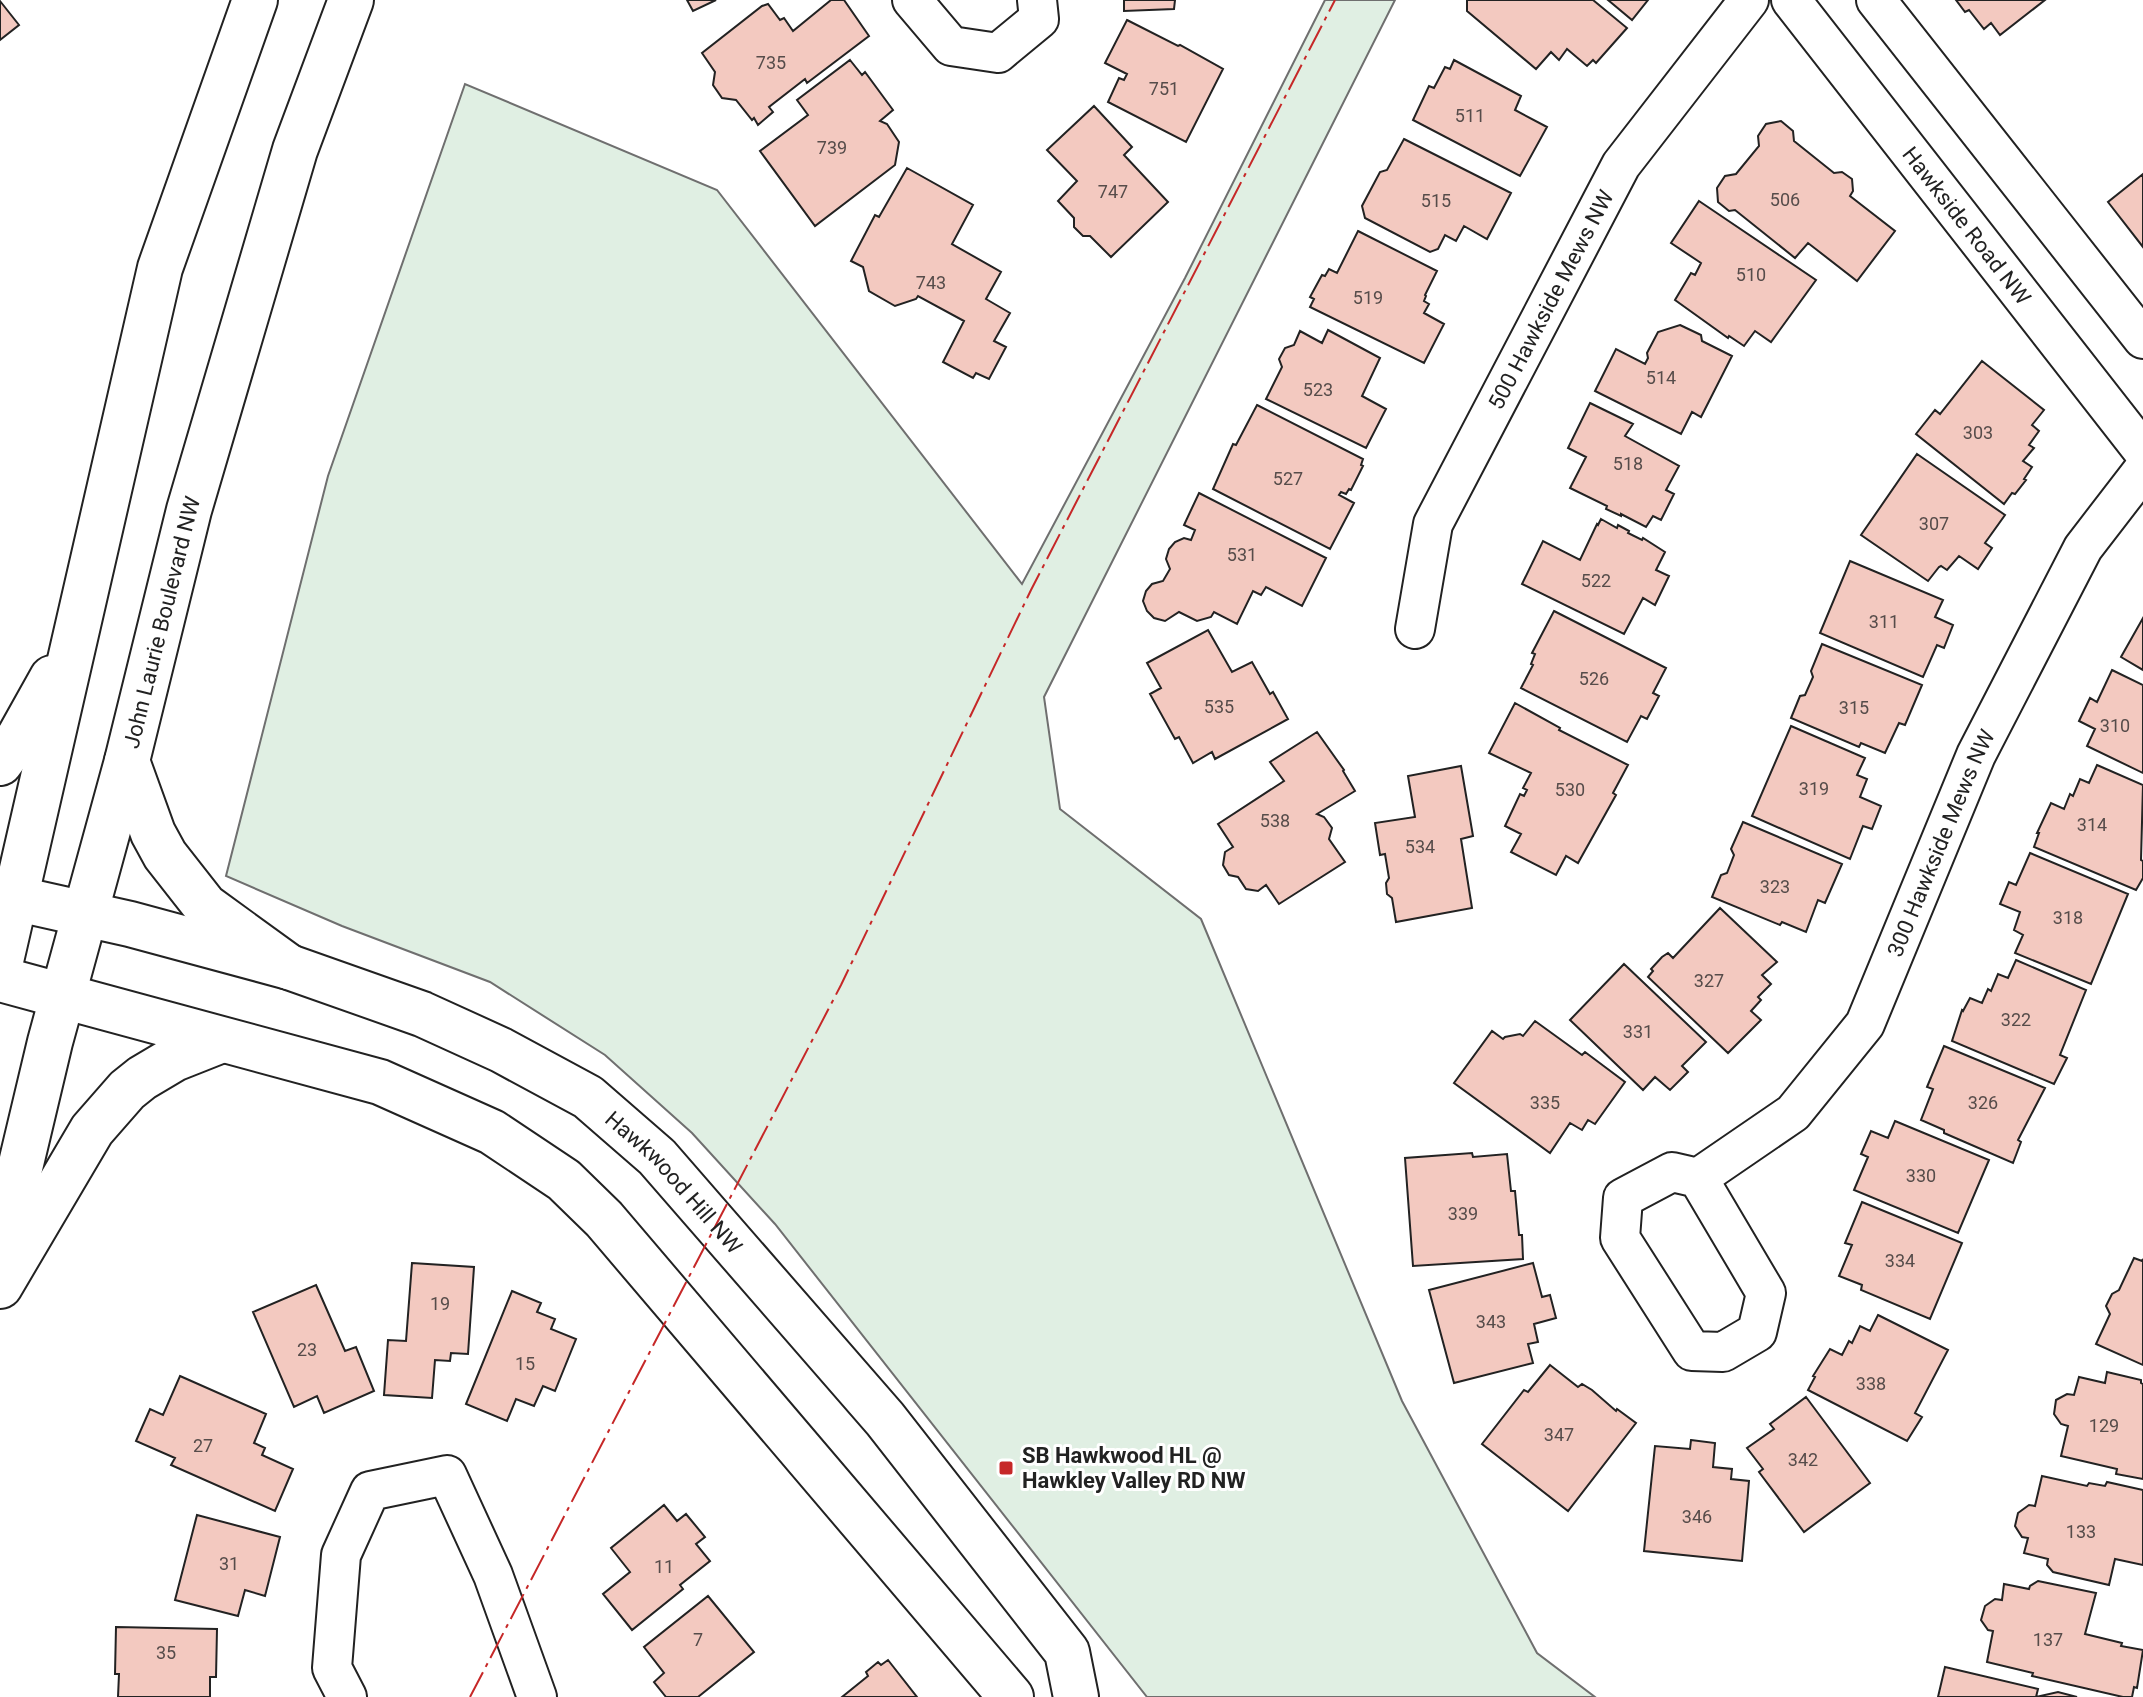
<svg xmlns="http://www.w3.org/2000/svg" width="2143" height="1697" font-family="Roboto,sans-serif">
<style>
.green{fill:#e0efe3;stroke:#6f6f6f;stroke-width:2}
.building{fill:#f3c9c0;stroke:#222;stroke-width:2}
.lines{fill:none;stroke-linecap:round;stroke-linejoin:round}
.minor-casing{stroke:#222;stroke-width:42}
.tertiary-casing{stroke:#222;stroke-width:48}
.secondary-casing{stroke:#222;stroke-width:48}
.minor{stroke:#fff;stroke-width:38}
.tertiary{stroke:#fff;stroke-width:44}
.secondary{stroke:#fff;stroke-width:44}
.power{stroke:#c62828;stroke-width:2;stroke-dasharray:28 6 4 6;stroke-linecap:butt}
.poi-dot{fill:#c62828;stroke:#fff;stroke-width:3}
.labels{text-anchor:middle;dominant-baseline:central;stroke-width:6;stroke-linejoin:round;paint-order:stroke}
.number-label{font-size:18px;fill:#564c4a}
.street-label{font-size:22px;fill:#222;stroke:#fff}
.poi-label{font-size:22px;font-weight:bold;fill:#222;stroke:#fff;text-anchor:start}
</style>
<rect width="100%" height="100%" fill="#fff"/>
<path class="green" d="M1325,0H1395L1044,697L1060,809L1201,919L1402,1401L1537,1653L1595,1697H1147L775,1224L692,1133L605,1055L490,982L342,926L226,876L328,476L465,84L717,190L1022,584L1185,278Z"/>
<path class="building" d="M687,0H716L693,11Z
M831,0H844L869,36L807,83L805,79L769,107L773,112L758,125L754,118L752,120L736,100L722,98L713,85L715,72L702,53L762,6L768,4L780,20L784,18L793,31Z
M1124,0H1175L1174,9L1124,11Z
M1467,0H1593L1627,28L1596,63L1593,60L1587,66L1567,49L1559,60L1551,52L1536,69L1467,11Z
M1608,0H1648L1632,20Z
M1956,0H2045L2000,35L1991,23L1984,29L1969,10L1965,12Z
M0,1L19,25L0,40Z
M1127,20L1178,46L1180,45L1223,69L1186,142L1108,102L1119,78L1124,80L1127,74L1105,63Z
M850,60L862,75L865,72L893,110L880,121L887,124L899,142L895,165L815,226L760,151L808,115L797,100Z
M1454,60L1521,96L1515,110L1547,127L1520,176L1413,120L1429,86L1434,88L1445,67L1450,69Z
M1094,106L1132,147L1124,155L1168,202L1111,257L1090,236H1083L1074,227V218L1058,201L1077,181L1047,150Z
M1781,121L1793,131L1794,141L1834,173L1842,172L1852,179L1853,191L1850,196L1895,231L1857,281L1808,243L1795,258L1735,210L1729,211L1718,202L1717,188L1725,176L1736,174L1759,146L1758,136L1766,124Z
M1404,139L1511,193L1487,239L1464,226L1456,241L1445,235L1438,249L1430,252L1365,218L1362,206L1380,172L1387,170Z
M907,168L973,205L952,244L1001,272L986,299L1010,313L994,341L1006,347L989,379L976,373L973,378L943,362L964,321L918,296L916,299L895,306L869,291L863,267L851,261L875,215L879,217Z
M2143,174V247L2108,202Z
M1699,201L1816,280L1771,342L1755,331L1744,346L1729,336L1728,338L1675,300L1691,273L1695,275L1701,263L1671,243Z
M1358,231L1437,271L1425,295L1426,296L1424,301L1429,304L1424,313L1444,324L1424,363L1310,307L1314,299L1310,297L1322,275L1325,276L1329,269L1337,273Z
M1680,325L1701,335L1702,341L1732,356L1701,417L1692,412L1681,434L1595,391L1616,349L1645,364L1648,358L1647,353L1658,332Z
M1328,330L1380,358L1362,396L1386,409L1366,448L1266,399L1282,367L1279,359L1285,348L1294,345L1300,331L1322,343Z
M1982,361L2044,410L2032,425L2039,431L2029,445L2034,448L2023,461L2032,467L2024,479L2026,480L2015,494L2012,493L2004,504L1916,434L1935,410L1940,414Z
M1590,403L1633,424L1625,436L1679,466L1666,490L1674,494L1661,520L1653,516L1646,527L1621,514V516L1606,509L1607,506L1570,488L1586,457L1568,448Z
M1257,405L1363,459L1361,465L1363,466L1351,490L1349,489L1346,494L1341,492L1339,495L1354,503L1330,549L1213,489L1233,444L1236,445Z
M1917,454L2005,515L1985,543L1992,548L1978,569L1959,556L1947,570L1941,566L1939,567L1928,581L1861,535Z
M1199,493L1326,558L1302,606L1266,587L1261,595L1253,591L1237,624L1214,612L1211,617L1197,621L1179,612L1165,621L1154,618L1147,611L1143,601L1146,591L1152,584L1163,581L1170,569L1166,559L1169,549L1175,542L1184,538L1191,540L1195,530L1184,525Z
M1601,519L1617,528L1618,525L1629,531L1628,533L1642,540L1643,538L1665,552L1656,570L1669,576L1655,605L1643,598L1624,634L1522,584L1543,541L1580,560L1597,524L1598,525Z
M1850,561L1943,600L1935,617L1953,625L1944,648L1937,645L1923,677L1820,633Z
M1554,611L1666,668L1653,693L1659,696L1647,719L1641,716L1627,742L1521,688L1533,665L1531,664L1535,654L1532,653Z
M2143,618V670L2121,657Z
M1208,630L1232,672L1252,662L1270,694L1273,692L1288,719L1215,759L1212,752L1193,763L1179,737L1175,739L1150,694L1161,688L1147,663Z
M1822,644L1922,685L1905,725L1899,723L1885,753L1861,743L1859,747L1791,718L1800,696L1805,695L1813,677L1811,671Z
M2112,670L2143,685V773L2087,746L2095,729L2079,721L2090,698L2097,702Z
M1515,703L1560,728L1559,730L1628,765L1613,793L1616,795L1578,863L1566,856L1556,875L1511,852L1521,834L1505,826L1520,794L1524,796L1527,790L1523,788L1531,773L1489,753Z
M1791,726L1865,758L1857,775L1867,779L1860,797L1881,806L1872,829L1863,826L1850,859L1752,816Z
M1317,732L1344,770L1343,771L1355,791L1317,814L1324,817L1332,828L1329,839L1345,862L1279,904L1266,885L1258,891L1246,889L1238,877L1229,875L1223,865L1225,852L1233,847L1218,824L1284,781L1270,762Z
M2097,765L2143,785L2141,860L2143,861V878L2136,890L2034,847L2039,833H2037L2051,803L2064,809L2070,794L2073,796L2080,779L2089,783Z
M1461,766L1473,836L1461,839L1472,908L1396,922L1392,898L1387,894L1386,883L1389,878L1385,854L1380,855L1375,823L1415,817L1408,776Z
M1743,822L1842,864L1825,903L1818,900L1806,932L1782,922L1780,925L1712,897L1721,875L1727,873L1734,855L1731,849Z
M2030,853L2128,894L2091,984L2015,953L2023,935L2014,930L2020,912L2000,904L2009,882L2016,885Z
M1720,908L1777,962L1762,975L1771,984L1758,997L1761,1000L1751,1011L1761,1020L1728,1053L1648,977L1653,971L1651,969L1662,957L1668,953L1673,958Z
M2016,960L2086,990L2060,1055L2067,1058L2054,1084L1952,1041L1962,1010L1963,1011L1970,998L1982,1003L1988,989L1991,991L1998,974L2008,978Z
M1624,964L1706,1042L1682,1066L1688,1072L1670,1090L1655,1077L1643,1090L1570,1020Z
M1535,1021L1582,1055L1585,1052L1625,1082L1595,1124L1588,1120L1582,1130L1570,1123L1550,1153L1454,1083L1492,1031L1503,1039L1505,1037L1520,1034L1523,1036Z
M1944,1046L2045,1088L2018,1140L2021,1142L2013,1163L1944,1133V1130L1921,1120L1933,1089L1927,1087Z
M1895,1121L1989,1160L1958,1233L1854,1190L1868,1157L1861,1154L1871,1131L1888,1138Z
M1472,1153L1473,1157L1507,1154L1511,1191H1515L1519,1235H1522L1523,1259L1413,1266L1405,1158Z
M1862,1202L1962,1243L1930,1319L1861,1290L1862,1285L1839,1276L1852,1245L1845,1243Z
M2134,1258L2142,1261L2143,1259V1365L2096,1344L2110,1314L2106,1306L2112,1294L2119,1290Z
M412,1263L474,1267L468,1354L451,1353L450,1361L435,1360L432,1398L384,1395L388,1340L406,1341Z
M1533,1263L1542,1297L1550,1295L1556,1318L1534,1324L1538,1342L1528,1344L1533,1363L1454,1383L1429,1290Z
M316,1285L345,1351L356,1347L374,1391L324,1413L317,1396L294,1407L253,1312Z
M512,1291L541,1303L537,1312L555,1319L551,1329L576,1339L555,1391L543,1386L534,1406L516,1399L507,1421L466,1404Z
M1878,1315L1948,1350L1915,1413L1922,1417L1907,1441L1808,1390L1815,1377L1813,1376L1830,1349L1842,1355L1849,1341L1852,1343L1860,1326L1870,1331Z
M1550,1365L1578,1387L1582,1384L1592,1390L1616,1411L1617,1409L1636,1423L1568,1511L1482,1444L1524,1390L1528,1392Z
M2107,1372L2141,1380V1383L2143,1384V1479L2116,1474L2117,1469L2061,1456L2068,1426L2061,1424L2054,1414L2056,1400L2067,1394L2074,1395L2079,1377L2105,1383Z
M180,1376L266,1414L254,1443L265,1448L262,1455L293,1469L275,1511L171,1465L175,1458L136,1441L150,1409L163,1415Z
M1806,1397L1870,1483L1804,1532L1759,1472L1763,1469L1747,1448L1774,1429L1770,1424Z
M1691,1440L1715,1443L1713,1467L1732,1469L1731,1479L1749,1481L1742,1561L1644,1551L1655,1446L1690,1449Z
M2042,1476L2087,1486L2089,1483L2105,1486L2107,1482L2143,1490V1565L2115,1559L2109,1585L2053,1572L2047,1565L2048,1559L2024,1553L2028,1538L2022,1537L2015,1526L2018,1513L2029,1505L2035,1506Z
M664,1505L677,1521L686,1514L705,1537L696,1544L710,1561L680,1585L683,1589L632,1630L603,1594L630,1572L611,1548Z
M197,1515L280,1537L265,1596L245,1590L238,1616L175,1600Z
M2038,1581L2096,1593L2085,1634L2122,1643L2121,1646L2143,1650L2137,1688L2134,1687L2132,1697H2123L2032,1676L2033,1673L1987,1662L1993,1631L1988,1630L1981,1620L1985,1606L1995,1599L2002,1600L2004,1584L2029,1589L2030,1586Z
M708,1596L754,1652L698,1697H666L654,1682L664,1673L644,1647Z
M116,1627L217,1629L216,1677H210V1697H118L119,1674H115Z
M888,1660L917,1697H842L868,1676L866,1672L878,1662L881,1665Z
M1945,1667L2038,1689L2036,1697L2058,1692L2077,1697H1938Z"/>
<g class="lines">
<g class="minor-casing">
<g id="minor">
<path d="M912,0L951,46L998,53L1039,19L1037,0"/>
<path id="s1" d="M1791,0L2143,451"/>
<path d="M1876,0L2143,339"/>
<path id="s2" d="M1415,629L1433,524L1621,165L1749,0"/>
<path id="s3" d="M1698,1178L1766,1293L1757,1332L1723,1352L1692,1351L1620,1238L1623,1198L1672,1172L1698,1178L1793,1113L1865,1024L1976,755L2083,548L2143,470"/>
<path d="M347,1697L332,1668L341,1555L370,1491L447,1475L493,1575L537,1697"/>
</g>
</g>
<g class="tertiary-casing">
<g id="tertiary">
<path id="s4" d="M0,895L130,924L289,967L422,1014L501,1050L588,1097L657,1157L885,1419L1067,1652L1076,1697"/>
<path d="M0,979L380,1082L492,1132L564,1180L604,1219L1011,1697"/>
</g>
</g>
<g class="secondary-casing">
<g id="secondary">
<path d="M127,761L153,833L165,855L205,906L289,967"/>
<path d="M0,763L19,737L52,678"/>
<path d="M0,965L160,268L255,0"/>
<path id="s5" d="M0,1252L50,1042L127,761L189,510L295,150L351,0"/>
<path d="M0,1286L92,1130L127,1090L142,1078L174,1059L222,1040"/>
</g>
</g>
<use href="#minor" class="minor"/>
<use href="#tertiary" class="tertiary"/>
<use href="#secondary" class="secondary"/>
<path class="power" d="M470,1697L841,985L1031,590L1335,0"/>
</g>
<rect class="poi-dot" x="998" y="1460" width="16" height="16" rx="4"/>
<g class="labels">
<g class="number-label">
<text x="771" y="62">735</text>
<text x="1164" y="88">751</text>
<text x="1470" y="115">511</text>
<text x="832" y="147">739</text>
<text x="1113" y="191">747</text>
<text x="1785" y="199">506</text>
<text x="1436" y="200">515</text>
<text x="1751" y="274">510</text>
<text x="931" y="282">743</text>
<text x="1368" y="297">519</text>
<text x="1661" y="377">514</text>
<text x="1318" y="389">523</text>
<text x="1978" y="432">303</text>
<text x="1628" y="463">518</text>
<text x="1288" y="478">527</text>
<text x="1934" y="523">307</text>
<text x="1242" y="554">531</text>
<text x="1596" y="580">522</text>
<text x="1884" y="621">311</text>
<text x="1594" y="678">526</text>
<text x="1219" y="706">535</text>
<text x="1854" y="707">315</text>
<text x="2115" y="725">310</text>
<text x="1814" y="788">319</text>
<text x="1570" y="789">530</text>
<text x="1275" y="820">538</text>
<text x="2092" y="824">314</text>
<text x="1420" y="846">534</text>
<text x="1775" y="886">323</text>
<text x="2068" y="917">318</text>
<text x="1709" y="980">327</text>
<text x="2016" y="1019">322</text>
<text x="1638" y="1031">331</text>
<text x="1545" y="1102">335</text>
<text x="1983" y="1102">326</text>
<text x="1921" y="1175">330</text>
<text x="1463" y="1213">339</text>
<text x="1900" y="1260">334</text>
<text x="440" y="1303">19</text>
<text x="1491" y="1321">343</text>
<text x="307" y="1349">23</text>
<text x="525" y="1363">15</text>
<text x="1871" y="1383">338</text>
<text x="2104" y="1425">129</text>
<text x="1559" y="1434">347</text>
<text x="203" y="1445">27</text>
<text x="1803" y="1459">342</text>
<text x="1697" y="1516">346</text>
<text x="2081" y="1531">133</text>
<text x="229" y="1563">31</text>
<text x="664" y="1566">11</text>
<text x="698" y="1639">7</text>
<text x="2048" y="1639">137</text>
<text x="166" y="1652">35</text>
</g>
<g class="street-label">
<text stroke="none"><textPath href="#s1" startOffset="286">Hawkside Road NW</textPath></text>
<text stroke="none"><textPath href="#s2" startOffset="360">500 Hawkside Mews NW</textPath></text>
<text stroke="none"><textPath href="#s5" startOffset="650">John Laurie Boulevard NW</textPath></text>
<text stroke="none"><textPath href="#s3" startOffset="926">300 Hawkside Mews NW</textPath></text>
<text stroke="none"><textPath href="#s4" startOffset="746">Hawkwood Hill NW</textPath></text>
</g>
<g class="poi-label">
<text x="1022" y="1455">SB Hawkwood HL @<tspan x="1022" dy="25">Hawkley Valley RD NW</tspan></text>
</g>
</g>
</svg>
